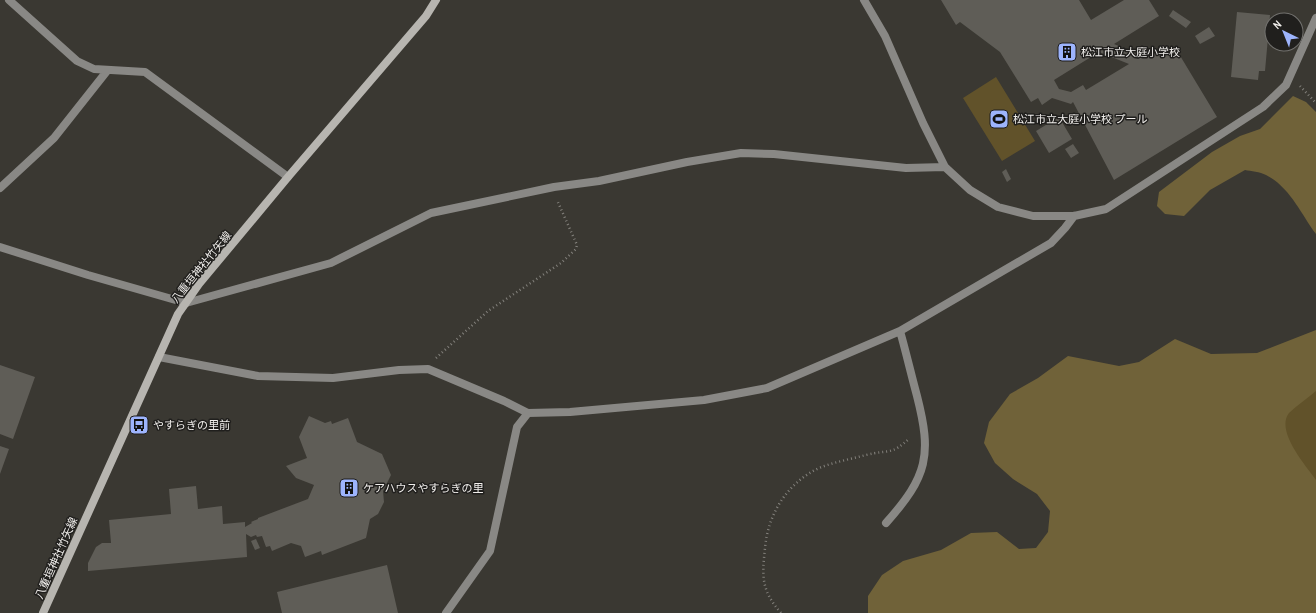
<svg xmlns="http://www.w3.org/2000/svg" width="1316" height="613" font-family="'Archivo Narrow','Noto Sans JP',sans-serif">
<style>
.forest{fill:#706239}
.water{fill:#61522a}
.building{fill:#5f5d57;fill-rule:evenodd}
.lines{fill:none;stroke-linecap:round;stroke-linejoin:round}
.path{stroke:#83817c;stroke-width:2.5;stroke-dasharray:1 3;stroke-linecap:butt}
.lane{stroke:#898885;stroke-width:8}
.street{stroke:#898885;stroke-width:8}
.secondary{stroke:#b7b5b0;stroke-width:8}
.labels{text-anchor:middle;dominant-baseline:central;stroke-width:3;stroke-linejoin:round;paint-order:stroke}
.poi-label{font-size:11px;fill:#f0eeeb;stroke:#201f1d;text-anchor:start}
.street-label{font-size:11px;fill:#f0eeeb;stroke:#201f1d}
</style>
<rect width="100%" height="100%" fill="#3a3832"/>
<path class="forest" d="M1293,96L1306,102L1316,112V234C1301,214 1290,187 1266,175C1260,172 1251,171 1245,170L1210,190L1184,216L1165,214L1157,206L1159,192L1212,152L1240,136L1260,129Z
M1316,330V613H868V596L882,575L903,561L941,550L971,533L997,532L1019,549L1036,548L1048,532L1050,511L1037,494L1013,479L995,463L984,443L989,422L1010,394L1038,378L1068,356L1119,366L1139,362L1175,339L1211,354L1257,353Z"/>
<path class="water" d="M996,77L1035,141L1002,161L963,98Z
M1316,391V480C1306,466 1275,431 1289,413C1297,405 1308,398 1316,391Z"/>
<path class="building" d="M941,0H1079L1091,20L1124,0H1149L1159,16L1114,44L1142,56L1176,49L1217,117L1114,180L1073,102L1071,104L1052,98L1042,105L1038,98L1031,102L1000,52L960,22L956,25ZM1099,52L1129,64L1086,90L1083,85L1071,92L1059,89L1054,80Z
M1173,10L1191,22L1186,28L1169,16Z
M1237,12L1270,15L1265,71H1259L1258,80L1231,77Z
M1209,27L1215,36L1200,44L1195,36Z
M1059,117L1072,139L1049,153L1036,131Z
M1073,144L1079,153L1071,158L1065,149Z
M1006,169L1011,179L1007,182L1002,172Z
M0,365L35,377L13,439L0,434Z
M309,416L325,423L331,421L332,424L348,418L357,442L382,454L391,475L383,491L384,502L378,514L370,519L366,538L322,555L321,551L305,557L301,546L291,543L272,551L270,546L266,547L262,536L257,537L256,535L251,537L246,534L247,557L88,571V563L96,547L102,543H111L109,520L171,514L169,489L196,486L198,509L222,506L223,524L245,522V527L252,523L251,522L258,519V518L308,499L314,485L296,478L286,466L307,458L299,437Z
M0,446L9,449L0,474Z
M256,539L260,548L255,550L251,541Z
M387,565L398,613H282L277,592Z"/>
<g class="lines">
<path class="path" d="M1300,86L1316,103
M436,358L488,311L561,263L576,249L577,245L557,200
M781,613C761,590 762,577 765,548C768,514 787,483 819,468C834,462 851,459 866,455C890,449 890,456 910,438"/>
<path class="lane" d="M0,247L88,275L186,303"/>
<path class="street" d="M9,0L77,61L94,69L145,72L288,177
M864,0L885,36L923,123L945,167L970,190L998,207L1033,216H1074L1106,209L1263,107L1286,85L1316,18
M0,188L54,138L107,71
M186,303L331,263L431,213L554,187L599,181L687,162L741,153L774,154L906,168L945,167
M159,357L258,376L333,378L399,370L428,369L504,401L528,413L570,412L704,400L767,388L900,331L1051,243L1065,228L1074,216
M886,523C928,476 932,455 917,396C911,374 906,352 900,331
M446,613L490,551L517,427L528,413"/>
<path class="secondary" d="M43,613L178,314L199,284L288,177L426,16L436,0"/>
</g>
<defs>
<g id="building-square" transform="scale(1)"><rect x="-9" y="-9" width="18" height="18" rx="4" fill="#9db4fd" stroke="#201f1d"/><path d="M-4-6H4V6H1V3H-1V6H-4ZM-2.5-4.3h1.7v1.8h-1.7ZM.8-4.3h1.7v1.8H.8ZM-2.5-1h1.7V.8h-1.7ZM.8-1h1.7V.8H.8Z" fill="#111"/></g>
<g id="stadium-square" transform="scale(1)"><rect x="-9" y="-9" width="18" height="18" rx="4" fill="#9db4fd" stroke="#201f1d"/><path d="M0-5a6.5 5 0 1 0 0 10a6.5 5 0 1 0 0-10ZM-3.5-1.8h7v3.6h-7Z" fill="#111"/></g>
<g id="bus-square" transform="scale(1)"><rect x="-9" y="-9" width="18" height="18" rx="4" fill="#9db4fd" stroke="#201f1d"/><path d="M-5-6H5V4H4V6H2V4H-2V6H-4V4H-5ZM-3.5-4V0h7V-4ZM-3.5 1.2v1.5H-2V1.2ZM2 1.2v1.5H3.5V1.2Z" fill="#111"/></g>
</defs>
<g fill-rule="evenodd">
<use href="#building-square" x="1067" y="52"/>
<use href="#stadium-square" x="999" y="119"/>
<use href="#bus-square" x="139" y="425"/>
<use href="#building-square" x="349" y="488"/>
</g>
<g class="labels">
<g class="poi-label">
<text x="1081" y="52">松江市立大庭小学校</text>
<text x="1013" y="119">松江市立大庭小学校 プール</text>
<text x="153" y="425">やすらぎの里前</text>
<text x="363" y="488">ケアハウスやすらぎの里</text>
</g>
<g class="street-label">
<text transform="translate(201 267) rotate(-51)">八重垣神社竹矢線</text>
<text transform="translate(56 558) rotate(-66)">八重垣神社竹矢線</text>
</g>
</g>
<g transform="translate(1284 32) rotate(317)"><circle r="19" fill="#201f1d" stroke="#73726f"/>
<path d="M0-3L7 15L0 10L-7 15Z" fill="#9db4fd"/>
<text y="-6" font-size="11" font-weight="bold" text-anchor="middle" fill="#f0eeeb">N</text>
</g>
</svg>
